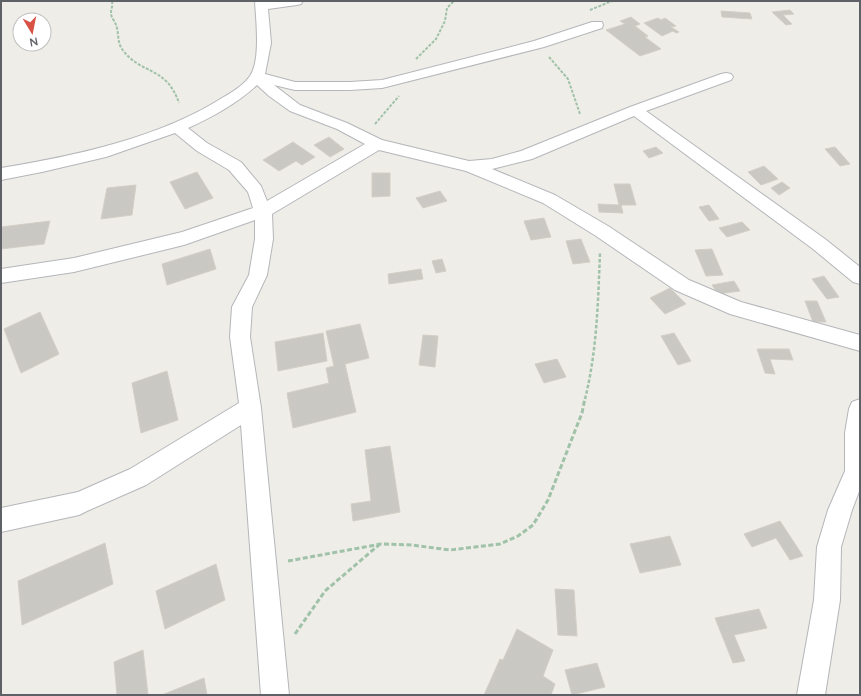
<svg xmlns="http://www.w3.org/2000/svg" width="861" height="696" font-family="Lato,sans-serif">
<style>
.building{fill:#cac8c3;stroke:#d3cfc6}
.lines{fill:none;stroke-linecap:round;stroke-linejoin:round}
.street-casing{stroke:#b4b6ba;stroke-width:2}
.path-far2{stroke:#9fc2a9;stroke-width:2;stroke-dasharray:3 1.5;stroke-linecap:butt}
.path-far1{stroke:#9fc2a9;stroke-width:2.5;stroke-dasharray:3.5 2;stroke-linecap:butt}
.path{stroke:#9fc2a9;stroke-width:3;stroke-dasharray:5 2.5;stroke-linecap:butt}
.street{fill:#fff;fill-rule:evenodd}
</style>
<rect width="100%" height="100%" fill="#efede7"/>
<path class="building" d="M790,10L794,14L783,15L792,24L786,25L772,12Z
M721,11L750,13L752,19L722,17Z
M631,17L640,24L635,26L648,36L645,37L661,49L640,56L606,30L625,24L620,21Z
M658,18L661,20L665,18L676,26L671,27L679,32L676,33L673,31L662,36L644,23Z
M329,137L344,149L330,157L314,145Z
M293,142L315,157L302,165L296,161L279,171L263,160Z
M656,147L663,153L649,158L643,151Z
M835,147L850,164L840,166L825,149Z
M764,166L778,179L761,185L748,172Z
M197,172L213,198L185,209L170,182Z
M372,173H390V196L372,197Z
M782,182L790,188L779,195L771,188Z
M614,184H630L636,205H621L623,213L599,212L598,204L619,205Z
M136,185L132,215L101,219L107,188Z
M440,191L447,201L423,208L416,198Z
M709,205L719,219L709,221L699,207Z
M544,218L551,237L531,240L524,221Z
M50,221L44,244L1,249V227Z
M742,222L750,230L727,237L719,228Z
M581,239L590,262L573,264L566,241Z
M210,249L216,269L167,285L162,264Z
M712,249L723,275L706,276L695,250Z
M442,259L446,271L436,273L432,261Z
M421,269L423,279L389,284L388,274Z
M824,276L839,297L827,299L812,279Z
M734,281L740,291L718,294L712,285Z
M670,288L686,304L665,314L650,298Z
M805,301H817L826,322H813Z
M40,312L59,354L21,373L4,329Z
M360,324L369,358L345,364L356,412L293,428L287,393L329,383L326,368L334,366L326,331Z
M323,333L327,361L278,371L275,342Z
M674,333L691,361L678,365L661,336Z
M423,335L438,336L435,367L419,365Z
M757,349H789L793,360L770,359L775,374L765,373Z
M557,359L566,377L544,383L535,364Z
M167,371L178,420L141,433L132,383Z
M390,446L400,512L353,521L351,504L371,501L365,450Z
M780,521L803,556L790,560L776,538L752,547L744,534Z
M670,536L681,565L640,573L630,544Z
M105,543L113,584L22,625L18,581Z
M216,564L225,600L165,629L156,591Z
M555,589L574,590L577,636L558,635Z
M759,609L767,628L734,635L745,661L733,663L715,618Z
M517,629L553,650L543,676L555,684L551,695H484L500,659L503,660Z
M143,650L148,695H117L114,662Z
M597,663L605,687L572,695L565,670Z
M204,678L207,695H162Z"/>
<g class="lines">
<g class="street-casing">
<path id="street" d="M255,1H303L301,4L297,5L268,9L271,43L265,74L295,82H350L382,80L534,41L592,22H602L603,25L602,28L544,47L382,88L350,90H295L274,85L300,105L347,123L382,140L469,161L492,159L521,151L630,107L721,74L726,73L731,74L733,77L731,80L646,111L825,239L860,267V284L853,282L813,249L634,116L532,159L492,169L555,195L608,226L689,280L741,302L860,335V351L730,314L675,290L596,236L543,203L466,171L379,150L272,214L273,239L267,275L252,307L250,337L261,408L289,695H261L241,425L146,485L87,511L79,515L1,532V508L78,492L130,469L239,403L230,337L232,307L249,275L255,239V220L184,245L74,272L1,283V269L74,258L182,232L253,208L248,192L229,170L197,151L175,133L106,157L42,172L1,180V168C74,156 159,138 222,98C231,93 244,85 250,76C261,60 256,20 255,1ZM257,85L269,96L290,111L337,129L365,144L267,201L261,186L241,162L207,143L188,128C214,116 236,104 257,85Z
M860,399V489L852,510L841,547L840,600L825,695H797L814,600L817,547L828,510L845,471V433L849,409L852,402Z"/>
</g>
<path class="path-far2" d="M112,1C113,6 111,9 111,13C111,18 115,21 116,25C119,32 117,42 122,49C140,75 166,65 179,103
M590,10L612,1
M549,57L568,79L580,114
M416,59L436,39L445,21L447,8L454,1
M375,124L399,96"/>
<path class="path-far1" d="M585,399C597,351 598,302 600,253"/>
<path class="path" d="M288,561L381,544L412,545L450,550L500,544L518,536L533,525L548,500L582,413L585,398
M295,634L325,591L380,544"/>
<use href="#street" class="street"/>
</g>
<rect width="861" height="696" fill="none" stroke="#5e6165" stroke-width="4"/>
<g transform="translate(32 32) rotate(170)"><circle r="19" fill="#ffffff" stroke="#bfc0c1"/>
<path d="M0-3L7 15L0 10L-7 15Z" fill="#d75245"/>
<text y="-6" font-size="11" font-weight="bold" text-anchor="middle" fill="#5e6165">N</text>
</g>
</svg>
